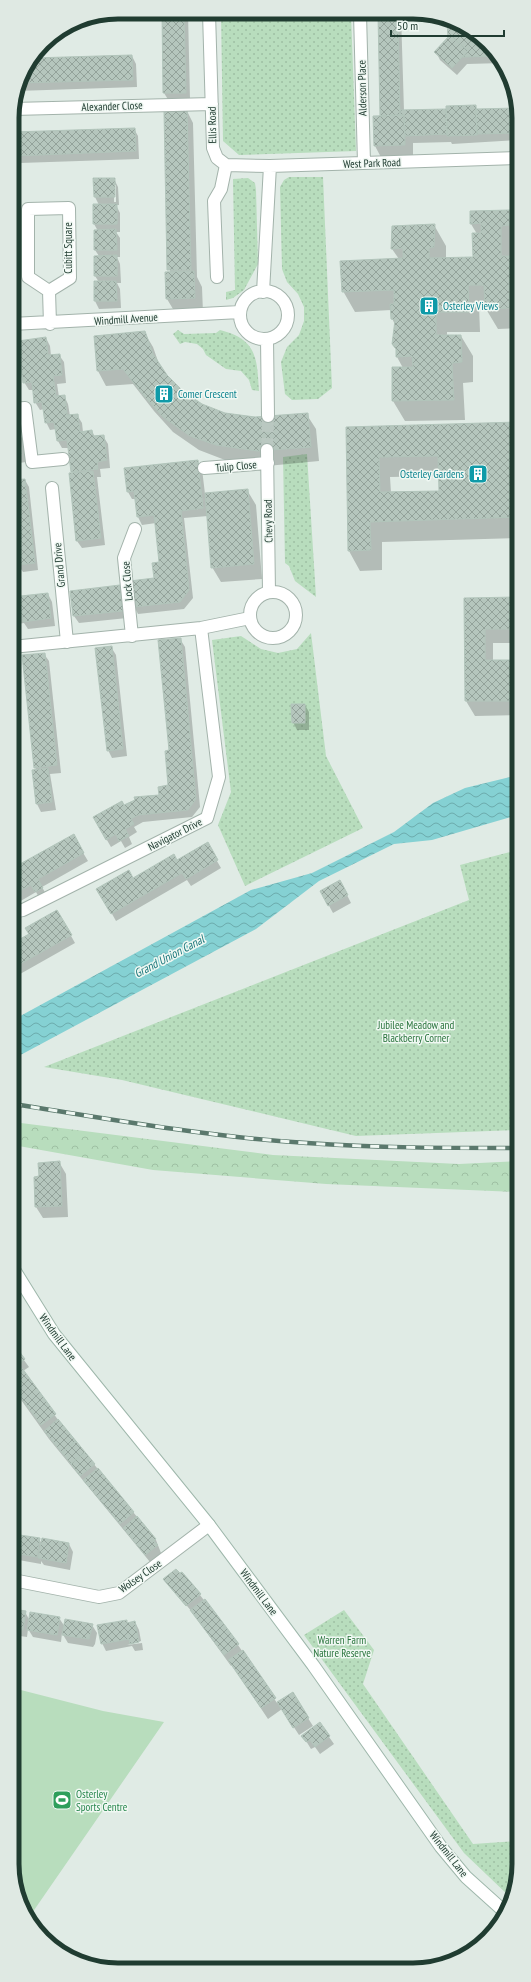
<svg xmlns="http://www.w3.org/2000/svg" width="531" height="1982" font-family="'PT Sans Narrow',sans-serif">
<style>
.grass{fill:url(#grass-dots)}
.forest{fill:url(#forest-crowns)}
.garden{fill:#b8ddbd}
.water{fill:url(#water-waves)}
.shadow{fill:#0003;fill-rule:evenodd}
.building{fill:url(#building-cross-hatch);stroke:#b2c5bb;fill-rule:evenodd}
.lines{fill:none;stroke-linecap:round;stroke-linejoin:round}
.street-tunnel{stroke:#bac8c1;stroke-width:12;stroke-dasharray:12 6;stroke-linecap:butt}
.street-casing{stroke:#a3b3ab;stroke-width:14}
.secondary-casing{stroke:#9eb7ab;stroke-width:14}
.street{stroke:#fff;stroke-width:12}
.secondary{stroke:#fff;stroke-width:12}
.rail-casing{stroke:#5a786c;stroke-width:4.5}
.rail{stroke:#f0f8f3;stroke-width:3;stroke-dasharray:9;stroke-linecap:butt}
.labels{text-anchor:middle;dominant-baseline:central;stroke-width:3;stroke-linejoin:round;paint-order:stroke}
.street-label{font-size:11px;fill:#203c31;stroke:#f0f8f3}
.culture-label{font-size:11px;fill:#0d838f;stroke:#f0f8f3;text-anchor:start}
.park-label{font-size:11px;fill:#29743c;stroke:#f0f8f3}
.leisure-label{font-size:11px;fill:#27864d;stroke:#f0f8f3;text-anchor:start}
.water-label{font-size:12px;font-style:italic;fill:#19767a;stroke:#f0f8f3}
.rim{fill:none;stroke:#203c31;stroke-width:5}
</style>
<defs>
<pattern id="grass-dots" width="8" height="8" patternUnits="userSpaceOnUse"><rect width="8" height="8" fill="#b8ddbd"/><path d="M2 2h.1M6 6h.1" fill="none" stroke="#9ebfa3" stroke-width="1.8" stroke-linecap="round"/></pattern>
<pattern id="forest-crowns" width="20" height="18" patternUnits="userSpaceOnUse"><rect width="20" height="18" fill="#b8ddbd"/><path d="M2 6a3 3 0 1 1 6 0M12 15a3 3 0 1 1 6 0" fill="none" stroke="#9ebfa3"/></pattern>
<pattern id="water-waves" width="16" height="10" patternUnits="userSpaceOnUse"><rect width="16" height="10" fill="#85d1d3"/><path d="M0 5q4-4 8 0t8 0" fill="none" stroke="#6cabac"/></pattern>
<pattern id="building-cross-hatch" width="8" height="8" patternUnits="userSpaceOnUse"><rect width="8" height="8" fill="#b5c6bd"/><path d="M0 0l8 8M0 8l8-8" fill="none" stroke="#93a29a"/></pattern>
</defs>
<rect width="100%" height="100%" fill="#e0ebe5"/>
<path class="grass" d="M221,13L351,14L356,151L239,155L223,141Z
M289,177H323L332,388L318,399L292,400L285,394L281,362L287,347L299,335L304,321V307L298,294L287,282L282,269L280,187L284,180Z
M248,178L255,183L256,190L258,264L244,290L233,298L226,300V292L235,290L233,179Z
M178,330L184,334L216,333L220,330C257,339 257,358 259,391L252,390L249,380L241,371L226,369L206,355L203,349L197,344L185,342L180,344L173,334Z
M307,454L316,597L295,581L289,566L285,563L283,457Z
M311,633L326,756L363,828L245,886L218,825L231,792L212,640L241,636L261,649L278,653L297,649Z
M518,850V1130L356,1136L122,1080L44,1067L469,900L460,865Z
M344,1610L374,1650L363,1684L473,1844L519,1841V1871L512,1899L464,1853L304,1635Z"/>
<path class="forest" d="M13,1122L273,1155L459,1164L518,1161L519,1192L326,1184L153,1170L13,1145Z"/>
<path class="garden" d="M13,1688L103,1711L164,1722L30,1916L13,1878Z"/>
<path class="water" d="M518,775V815L432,840L394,844L319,881L256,929L13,1059V1020L251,890L312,873L394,832L433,803L465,788Z"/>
<path class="shadow" d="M163,12H188L190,100L169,101L164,93Z
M379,14H401L404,111L448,110L475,106L477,110L518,109V140L452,144L451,142L413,143V160L383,161L375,146L382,117Z
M448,22L488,43L503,63L467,64L457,75L440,60L436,52L449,38Z
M132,56L136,64L137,87L17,91L20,77L32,59Z
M187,111L193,123L197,277L202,287L203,313L176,314L167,299L166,273L170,272L165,112Z
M134,129L138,136L139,159L20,163L15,156Z
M12,142L15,147H13L14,169Z
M94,179H114L118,187L119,205H116L120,213V232H116L120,238V257H117L120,264L121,283H117L120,289L121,308L99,309L95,301V282H99L95,276L99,256L95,250L98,231L94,224L99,205L95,197ZM114,185H116V202H114Z
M509,211L518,227V246H512V257H518V328L498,329L486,309V305H479L480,332H447V336H461L473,356V382L463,383L465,420L405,421L393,401L403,368L397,357L395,325L392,318L391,310L355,312L343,291L399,259L392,249L434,225L446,246V259L474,258L477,234L471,224Z
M144,332L153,347L159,364L167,375L182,391L201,405L224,414L255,418L307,415L316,429L319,461L267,466L225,460L199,450L173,432L154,411L133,384L106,386L98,371Z
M46,338L50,346L51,356L59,355L64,362L66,383L57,384L59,397L64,396L68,404L70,416L77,415L82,423L83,432L92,431L95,437L103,436L108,444L110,468L100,469L101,477H97L105,545L82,548L77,541L73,474L69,448H62L58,441L56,429L50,430L46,422L44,409L40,410L35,402L34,390H29L24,382Z
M518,423V538L382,542V570L360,571L349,551L347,428ZM440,476V492L391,493L390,477Z
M12,433H19L23,440L26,462L12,464Z
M197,461L202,469L205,494L247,490L256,505L262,579L221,582L212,567L208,516L184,518L193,598L184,609L138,614L134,606L155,579L160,563L156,523L142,525L138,517L136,499H132L128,492Z
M25,480L29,487L38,570L23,572L18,565L17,552L12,551V481Z
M120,587L124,594L127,618L79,623L74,616Z
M48,594L52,602L55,626L28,629L24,623L12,625V598Z
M518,598V643H493V661H518V715L475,716L466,701L465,599Z
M180,639L185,647L200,807L192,817L143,822L134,827L137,832L129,837L132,844L125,848L121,841L111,847L94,818L160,796L169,786Z
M111,647L116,655L127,756L112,758L108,750Z
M44,654L49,661L61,773L50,774L56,810L41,812L37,804V770L35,768Z
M305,705L309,712V730H297L293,722Z
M73,836L88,861L42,887L47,896L40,899L36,892L19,902L13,900V864L18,862L20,866Z
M207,844L221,868L191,886L187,880L116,921L98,889L133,879L177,861Z
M340,881L351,903L333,913L321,891Z
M57,911L75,943L13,978V944L30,934Z
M59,1162L66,1174L68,1217L43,1218L36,1207L40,1177Z
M13,1345L29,1367L23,1371L61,1424L156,1540L161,1553L150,1562L49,1439L14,1390L13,1388Z
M13,1535L39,1539L42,1544H69L73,1552L70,1570L44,1565L41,1561V1564L13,1559Z
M165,1579L200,1595L238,1645L277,1703L292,1693L313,1726L299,1735L282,1709L268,1719L232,1665L231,1666L192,1612Z
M13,1610L25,1612L30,1621L59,1618L65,1627L92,1625L97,1633L95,1644L93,1647L68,1643L62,1633L61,1642L33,1637L28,1629L27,1637L13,1635Z
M126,1621L128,1624L135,1622L139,1630L141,1641L127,1645L142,1643L143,1650L135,1651L132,1646L106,1651L102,1643Z
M320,1724L334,1744L320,1754L315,1747L311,1749L303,1736Z"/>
<path class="building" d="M162,12H184L186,93H163Z
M378,14H398L400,115L380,116Z
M447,21L488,43L497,56L463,57L468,51L450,35L448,38Z
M450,35L468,51L452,68L434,52Z
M132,55L133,80L19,83L20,77L33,58Z
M476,105L477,135L447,136L446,106Z
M518,108V133L477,134L476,109Z
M446,109L447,134L405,136L404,115H400V110Z
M187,110L191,270H167L164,111Z
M404,115L405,145L374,146L373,116Z
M135,128L136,151L14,156L13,132Z
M93,178H115V197H94Z
M93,204H117V224H93Z
M510,210V225L501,226V256H518V283H509L510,308L485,309L484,285H468L469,312H436V335H461L462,362L452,363L454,400L392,401V367H413L412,356L396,357V349L392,344L395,320L391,319L390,304H394V290L342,292L340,261L403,258V248L391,249L392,226L435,224L434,247L429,248V258L473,257L472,233H481V223L470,224V211Z
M116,229L117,250H94V230Z
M117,255V276H94V256Z
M194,271L195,298L166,299L165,272Z
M94,281H116L117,301H94Z
M145,331L153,354L167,375L183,391L202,404L225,413L255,417L308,413L311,447L258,451L216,445L190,436L163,417L144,396L123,369L97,371L94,336Z
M46,337L48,355L60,354L62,375L53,376L56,396L65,395L67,415L78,414L80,432L92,430L93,436L104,435L107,460L97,462L98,469L71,472L67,440L57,441L54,422L45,423L42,402L34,403L32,382L23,383L18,341Z
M518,422V517L370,522L371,550L348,551L346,427ZM438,456L439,491L380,492L379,457Z
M12,432H19L22,455L12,456Z
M198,460L203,508L181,511L189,590L180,602L133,607L130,581L154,578L152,563L159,562L154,515L137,517L134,491L127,492L124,468Z
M93,471L101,538L76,541L69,473Z
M25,479L35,563L17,565L15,545H12V480Z
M248,489L254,564L211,568L205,493Z
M120,585L123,611L73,616L70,591Z
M48,593L51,618L23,622L22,616L12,617V597Z
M518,597V629H485V660H518V701H465L464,598Z
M181,638L196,799L188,810L138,815L131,819L134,824L125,829L129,836L119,841L116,834L106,840L93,817L122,801L124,805L135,800L134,797L159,795L158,787L168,785L165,751L169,750L158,640Z
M112,646L123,749L107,751L95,648Z
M45,653L57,765L34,768L22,655Z
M291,704H305V723H292Z
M48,768L52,802L36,804L32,770Z
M74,834L84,853L38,879L43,888L35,892L31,885L13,894V863L18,860L20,864Z
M208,842L218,860L186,879L182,873L111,914L96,889L129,870L133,878L174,854L177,860Z
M340,880L348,895L328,906L320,891Z
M57,910L72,935L13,968V943L29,934L25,928Z
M60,1161L62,1206L35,1207L34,1177L39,1176L38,1163Z
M13,1343L25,1359L13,1369Z
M22,1368L56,1414L41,1425L13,1387V1374Z
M58,1419L76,1441L62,1453L44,1431Z
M76,1441L85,1452L71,1464L62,1453Z
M85,1452L95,1464L80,1476L71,1464Z
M98,1468L134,1512L120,1524L83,1480Z
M137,1516L156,1539L154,1541L158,1545L145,1555L123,1528Z
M13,1534L40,1538L37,1557L13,1553Z
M42,1538L69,1543L66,1563L38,1558Z
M176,1569L180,1573L182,1572L201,1594L186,1606L163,1579Z
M205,1599L239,1644L224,1655L190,1610Z
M13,1609L26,1611L23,1630L13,1628Z
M30,1612L60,1617L57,1635L27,1630Z
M65,1619L93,1624L89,1639L62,1635Z
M127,1620V1623L135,1621L139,1642L130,1644L129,1639L101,1644L97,1625Z
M243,1650L276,1698L261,1708L228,1660Z
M293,1692L309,1718L293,1728L277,1702Z
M320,1722L330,1736L315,1747L310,1740L306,1742L301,1736Z"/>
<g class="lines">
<path class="street-tunnel" d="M267,450L268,416"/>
<g class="street-casing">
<path id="street" d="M209,13L213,148L217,158L226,165L221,189L214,201L217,277
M360,14L364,163
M13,109L212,104
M226,165L270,166L518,158
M49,291L70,278L69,208L28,209V277L49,291L50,324
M240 315a24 24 0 1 1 48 0a24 24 0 1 1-48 0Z
M263,292L270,166
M12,324L240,312
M267,339L268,416
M12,409L25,408L32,462L63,459
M267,450L269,592
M204,468L268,463
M52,488L67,642
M250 615a23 23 0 1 1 46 0a23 23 0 1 1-46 0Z
M132,636L124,558L135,529
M12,647L201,628L250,618
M13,912L23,910L207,818L219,777L201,628
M13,1580L99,1597L119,1593L209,1525"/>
</g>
<g class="secondary-casing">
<path id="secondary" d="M13,1268L54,1334L209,1525L313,1665L441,1847L466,1877L506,1913"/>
</g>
<use href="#street" class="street"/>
<use href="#secondary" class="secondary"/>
<g class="rail-casing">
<path id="rail" d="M13,1104C110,1119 208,1137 307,1143C377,1148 448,1148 518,1148"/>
</g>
<use href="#rail" class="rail"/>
</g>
<defs>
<g id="building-square" transform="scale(1)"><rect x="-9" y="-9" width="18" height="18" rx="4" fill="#0f9aa8" stroke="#f0f8f3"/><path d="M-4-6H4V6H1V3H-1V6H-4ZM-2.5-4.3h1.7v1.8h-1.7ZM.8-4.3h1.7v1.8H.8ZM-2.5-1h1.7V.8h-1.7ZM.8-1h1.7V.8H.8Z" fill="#fff"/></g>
<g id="stadium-square" transform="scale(1)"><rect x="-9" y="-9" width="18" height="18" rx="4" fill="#2e9e5b" stroke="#f0f8f3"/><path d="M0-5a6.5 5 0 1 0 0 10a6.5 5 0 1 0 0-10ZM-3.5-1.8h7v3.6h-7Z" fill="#fff"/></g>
</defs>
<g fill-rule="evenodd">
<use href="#building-square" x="429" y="306"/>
<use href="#building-square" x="164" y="394"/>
<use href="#building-square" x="478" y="474"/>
<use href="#stadium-square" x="62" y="1800"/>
</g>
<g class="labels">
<g class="street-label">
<text transform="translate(362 88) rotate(-91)">Alderson Place</text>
<text transform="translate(112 106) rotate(-2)">Alexander Close</text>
<text transform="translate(212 125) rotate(-91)">Ellis Road</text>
<text transform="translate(372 163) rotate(-2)">West Park Road</text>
<text transform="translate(68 248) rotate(-90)">Cubitt Square</text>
<text transform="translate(126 319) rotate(-4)">Windmill Avenue</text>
<text transform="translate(236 466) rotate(-5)">Tulip Close</text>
<text transform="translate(268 521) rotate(-91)">Chevy Road</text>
<text transform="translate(59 565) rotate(-95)">Grand Drive</text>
<text transform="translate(127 581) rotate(-95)">Lock Close</text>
<text transform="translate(175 834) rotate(-27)">Navigator Drive</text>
<text transform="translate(58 1337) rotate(54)">Windmill Lane</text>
<text transform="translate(140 1576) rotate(-35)">Wolsey Close</text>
<text transform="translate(259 1592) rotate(53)">Windmill Lane</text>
<text transform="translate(449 1854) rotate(52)">Windmill Lane</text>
</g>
<g class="culture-label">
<text x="443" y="306">Osterley Views</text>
<text x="178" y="394">Comer Crescent</text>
<text x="464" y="474" text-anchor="end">Osterley Gardens</text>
</g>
<g class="park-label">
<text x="416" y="1025">Jubilee Meadow and<tspan x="416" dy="13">Blackberry Corner</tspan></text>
<text x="342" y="1640">Warren Farm<tspan x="342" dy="13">Nature Reserve</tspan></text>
</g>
<g class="leisure-label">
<text x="76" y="1794">Osterley<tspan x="76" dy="13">Sports Centre</tspan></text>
</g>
<g class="water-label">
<text transform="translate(169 956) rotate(-28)">Grand Union Canal</text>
</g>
</g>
<path d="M0 0H531V1982H0ZM118 19H413A99 99 0 0 1 512 118V1864A99 99 0 0 1 413 1963H118A99 99 0 0 1 19 1864V118A99 99 0 0 1 118 19Z" fill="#dfe9e3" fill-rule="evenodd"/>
<path class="rim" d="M118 19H413A99 99 0 0 1 512 118V1864A99 99 0 0 1 413 1963H118A99 99 0 0 1 19 1864V118A99 99 0 0 1 118 19Z"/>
<path d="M391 30v6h113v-6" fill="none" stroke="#203c31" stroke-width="2"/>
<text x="397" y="30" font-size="12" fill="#203c31" stroke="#f0f8f3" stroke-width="3" paint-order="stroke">50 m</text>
</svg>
